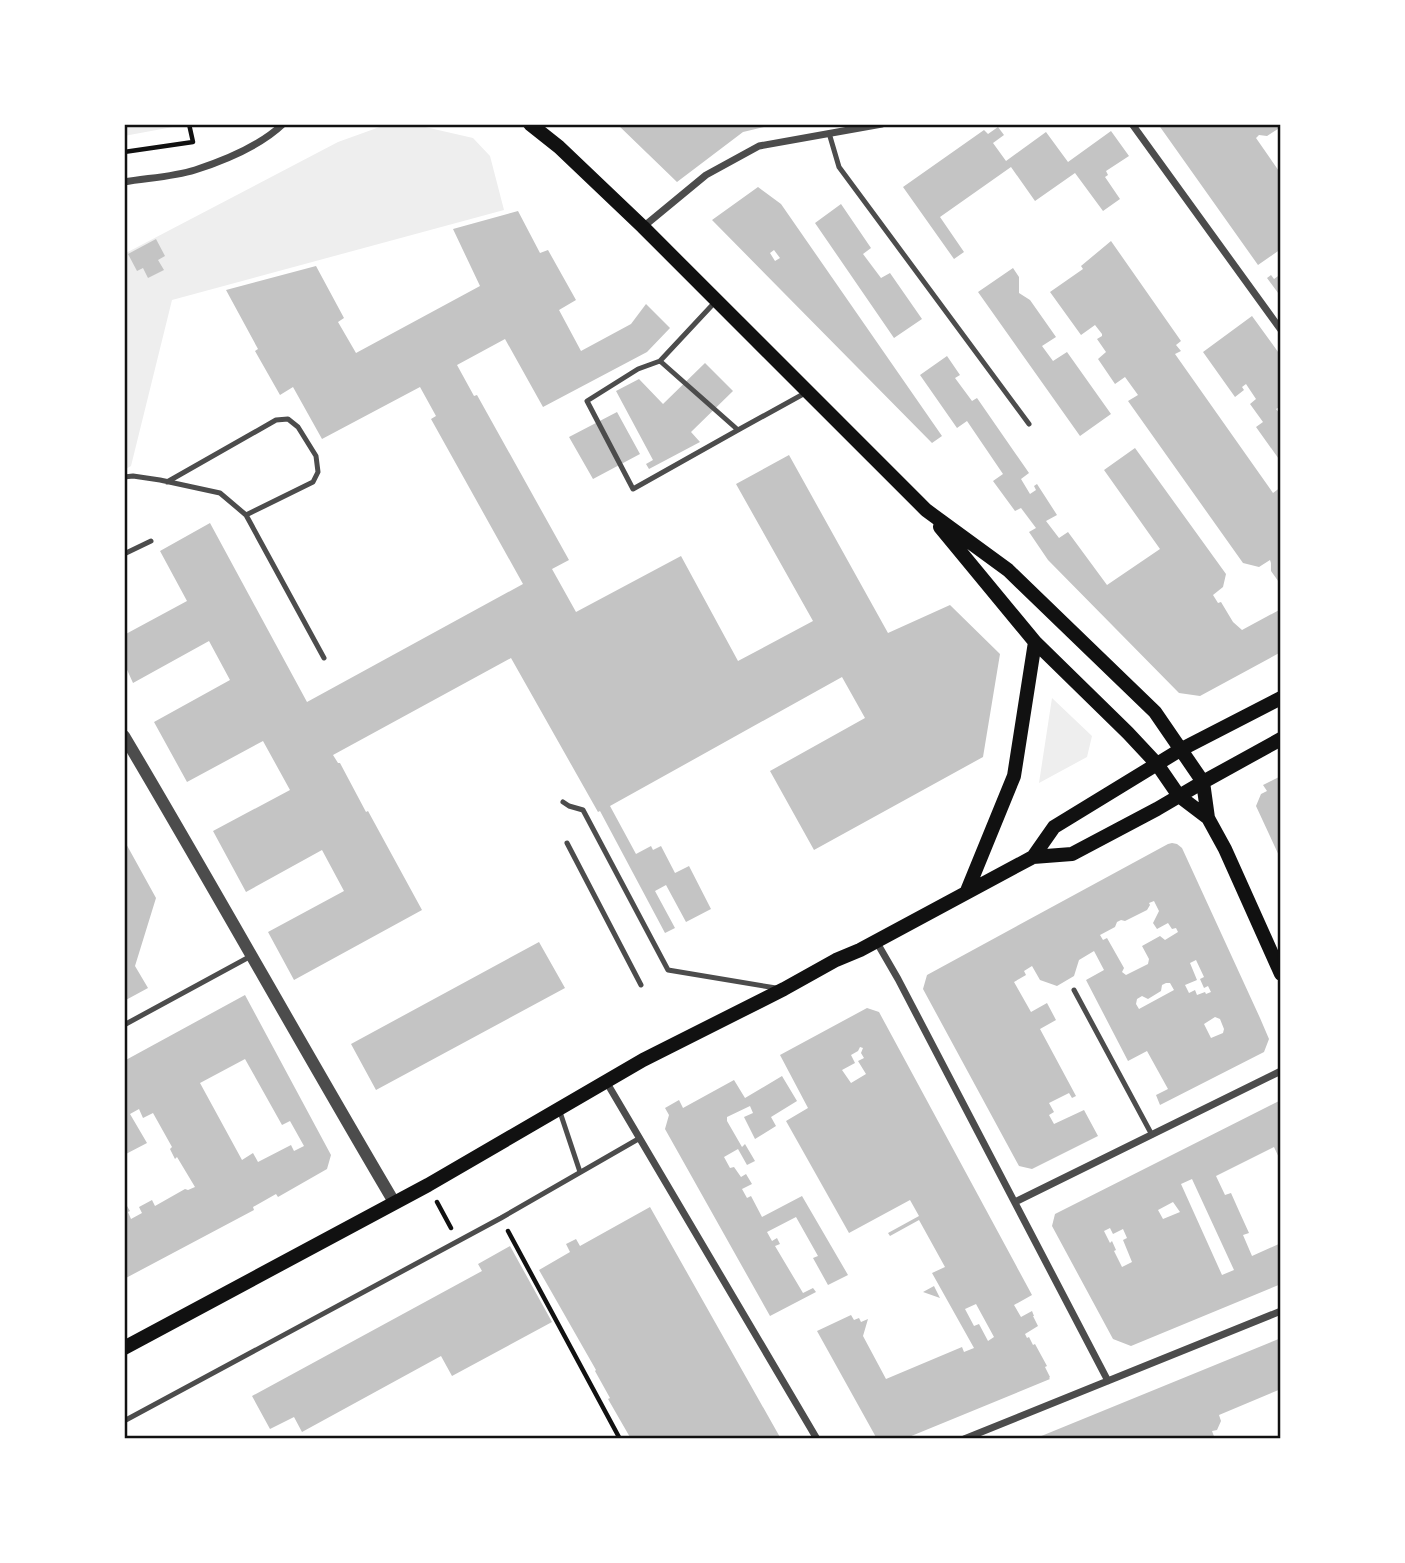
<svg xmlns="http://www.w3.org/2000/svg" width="1405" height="1563" font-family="'PT Sans',sans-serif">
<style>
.green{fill:#eee}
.building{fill:#c4c4c4;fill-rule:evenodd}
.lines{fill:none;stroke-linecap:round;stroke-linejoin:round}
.path{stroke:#111;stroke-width:4.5}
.service{stroke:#4c4c4c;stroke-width:5}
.minor{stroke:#4c4c4c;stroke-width:7}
.tertiary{stroke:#4c4c4c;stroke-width:12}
.secondary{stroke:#111;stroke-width:14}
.neatline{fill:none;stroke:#111;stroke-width:2.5}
</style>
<rect width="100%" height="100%" fill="#fff"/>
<path class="green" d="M124,124H189L124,136Z
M388,124H412L473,138L490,156L504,210L172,300L131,466L124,470V254L338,142Z
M1052,698L1092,736L1087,757L1039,783Z"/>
<path class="building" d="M617,124H772V125L743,132L677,182Z
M1158,124H1281V127L1267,136L1259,135L1256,138L1281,174V249L1258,265Z
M998,127L1004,135L993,143L1006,161L1046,132L1068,162L1111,131L1129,156L1106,171L1108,175L1105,177L1120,199L1103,211L1075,173L1035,201L1011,167L940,217L964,252L954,259L903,187L984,130L988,134Z
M758,187L781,204L942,436L932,443L712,220ZM774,250L780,258L775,261L770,253Z
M841,204L871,248L863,254L881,278L890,273L922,319L894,338L815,223Z
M518,211L540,253L548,250L576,300L559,310L581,351L631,324L646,304L670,328L647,352L543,407L505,339L457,365L474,396L477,395L569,560L552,569L576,612L681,556L738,661L813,621L736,484L789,455L888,633L950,605L1000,654L983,757L814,850L770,771L865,718L842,677L610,806L636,854L651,846L653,850L661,846L675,873L689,866L711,909L686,922L666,885L655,891L675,928L665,933L600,811L598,812L511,658L333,755L338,763H340L366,812L368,811L422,910L294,980L268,932L344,891L322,850L246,892L213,831L290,790L263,741L187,782L154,722L230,680L209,641L133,683L124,663V635L187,601L160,551L210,523L307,702L523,584L431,419L436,416L420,387L322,439L293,387L280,395L255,351L258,349L226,290L316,266L344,318L338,322L356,353L480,286L453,229Z
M156,239L165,256L158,260L164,270L148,278L143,268L137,271L128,254Z
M1111,241L1181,341L1176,345L1181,351L1175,354L1273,493L1281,487V585L1271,571V563L1270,560L1259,567L1243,563L1128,401L1138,395L1125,377L1115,384L1098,359L1106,352L1097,339L1102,336V334L1095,325L1081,335L1050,292L1083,269L1081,266Z
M1013,268L1019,277V293L1030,300L1056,337L1042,346L1053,361L1067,352L1111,414L1080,436L978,292Z
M1281,274V297L1267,278L1271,275L1274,279Z
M1252,316L1281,356V406L1276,409L1281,415V462L1256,427L1263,422L1250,404L1256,399L1246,384L1242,387L1244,390L1235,397L1203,352Z
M947,356L960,375L955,378L972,401L977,398L1029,473L1021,479L1030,494L1036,490L1034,486L1037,484L1057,515L1046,521L1059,538L1068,532L1107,585L1160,549L1104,470L1135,448L1226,574L1223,587L1213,595L1218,603L1221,602L1233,622L1242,630L1281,609V652L1200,696L1179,693L1048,560L1029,532L1036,528L1021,508L1015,511L993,481L1003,474L967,421L957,428L920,375Z
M705,363L733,391L691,432L700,442L649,469L646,464L653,460L616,391L639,379L663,404Z
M617,412L640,454L593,479L569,437Z
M1281,776V860L1256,806L1261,794L1267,791L1263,785Z
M124,840L156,898L135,966L148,988L124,1001Z
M1172,843L1177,844L1182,848L1260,1018L1269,1039L1264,1052L1160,1105L1156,1095L1168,1089L1147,1051L1128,1061L1086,980L1104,970L1094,951L1079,960L1074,976L1057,986L1040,980L1032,966L1024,971L1026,975L1014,982L1031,1012L1047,1003L1056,1020L1040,1029L1076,1096L1072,1098L1069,1093L1049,1103L1054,1112L1049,1115L1054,1124L1084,1110L1098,1136L1032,1169L1019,1166L923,989L927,975L1168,844ZM1154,901L1159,911L1153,923L1157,929L1168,923L1172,929L1176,928L1178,932L1165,940L1160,936L1142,946L1149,959L1148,964L1126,975L1122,972L1124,968L1107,938L1103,940L1100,935L1115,927L1117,922L1121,920L1125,921L1147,910L1150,905L1149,903ZM1196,960L1204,977L1200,979L1204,988L1208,986L1211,992L1206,994L1205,992L1197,995L1195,990L1189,993L1185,985L1197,980L1190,963ZM1166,983H1170L1174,990L1139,1009L1136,1004L1137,999L1142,996L1148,999L1161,991L1162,985ZM1215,1017L1220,1019L1224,1029L1223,1033L1211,1038L1204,1024Z
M539,942L565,988L376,1090L351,1044Z
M245,995L331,1155L327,1169L278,1197L276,1194L253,1207L254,1210L124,1279V1201L130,1211L128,1212L131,1219L142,1213L139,1207L152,1200L155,1206L185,1189L188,1190L195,1187L177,1157L175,1159L170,1149L172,1147L153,1113L143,1118L139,1109L130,1114L147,1143L124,1155V1061ZM245,1059L282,1125L290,1121L304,1146L294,1151L291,1145L258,1162L253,1153L242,1160L200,1083Z
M867,1008L879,1012L1032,1295L1014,1305L1021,1317L1032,1311L1034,1316H1033L1038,1326L1025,1334L1027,1338L1029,1337L1033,1345L1035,1344L1047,1366L1045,1367L1050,1377L1049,1378L1050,1379L904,1439H877L817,1331L851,1315L854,1320L859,1318L861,1322L868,1319L863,1336L886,1379L962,1347L964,1352L974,1348L932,1273L945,1267L919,1220L890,1236L888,1233L919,1216L910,1200L849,1233L786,1121L808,1108L780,1055ZM860,1047L863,1048L861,1053L864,1058L858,1061L866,1074L851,1083L842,1070L855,1063L851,1055L858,1051ZM976,1304L994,1337L988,1341L979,1324L974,1326L965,1309Z
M782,1076L797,1101L771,1117L776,1126L755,1139L744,1117L753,1113L750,1106L727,1117V1121L742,1147L745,1144L755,1161L747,1165L738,1149L724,1157L730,1168L734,1167L741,1177L746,1174L752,1184L742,1189L747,1198L751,1196L762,1217L802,1196L848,1275L828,1285L813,1258L818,1256L796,1217L767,1232L772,1241L777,1238L780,1244L775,1246L803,1293L813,1288L816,1292L770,1316L665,1129L669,1115L665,1108L679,1100L683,1108L734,1080L745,1098Z
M1281,1100V1162L1274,1147L1216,1176L1225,1195L1231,1193L1239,1211L1249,1233L1243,1235L1252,1256L1281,1243V1284L1131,1346L1113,1339L1052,1226L1055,1214ZM1192,1179L1234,1270L1222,1275L1181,1184ZM1173,1202L1180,1212L1163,1219L1158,1210ZM1110,1228L1113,1234L1123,1229L1127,1238L1123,1240L1132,1262L1122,1267L1114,1251L1116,1250L1112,1241L1110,1243L1104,1231Z
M650,1207L781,1439H631L608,1399L610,1398L595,1371L596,1370L539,1270L570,1252L566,1244L576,1239L580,1246Z
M510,1246L552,1322L452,1376L441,1356L302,1432L294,1417L270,1429L252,1396L482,1271L478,1264Z
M934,1286L940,1298L923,1292Z
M1281,1338V1381L1278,1382L1281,1389L1219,1415L1221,1421L1217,1430L1212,1431L1215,1439H1034Z"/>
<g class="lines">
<path class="path" d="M124,152L193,142L189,124
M437,1202L451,1228
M508,1231L620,1439"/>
<path class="service" d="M829,133L839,167L1029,424
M716,301L660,361L638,369L587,401L633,489L738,430
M660,361L738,430L807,392
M124,477L133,476L160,480L220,493L246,515L324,658
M167,482L276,420L288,419L298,427L316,456L318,472L313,482L246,515
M124,554L151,541
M563,802L569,806L583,810L668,970L776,988
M567,843L641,985
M1074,990L1152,1135
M124,1025L251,956
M560,1112L580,1172
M124,1421L501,1218L640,1138"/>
<path class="minor" d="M1132,124L1281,330
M124,182C147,178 173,177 195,170C226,160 260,146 283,124
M643,227L706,175L759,146L882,124
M876,941L898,979L1108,1381
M607,1083L817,1439
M1015,1202L1281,1071
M964,1439L1281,1311"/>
<path class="tertiary" d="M124,736C216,891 303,1048 394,1202"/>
<path class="secondary" d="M530,124L559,147L643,227L926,510L1008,570L1155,712L1203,782L1208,818L1225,849L1281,974
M940,527L1035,642L1128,733L1157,764L1179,796L1208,818
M1033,857L1054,827L1180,750L1281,698
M967,891L1014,776L1035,642
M124,1348L428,1185L643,1060L784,989L836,960L860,950L1033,857L1072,854L1157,809L1203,782L1281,739"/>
</g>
<rect width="1405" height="1563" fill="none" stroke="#ffffff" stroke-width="252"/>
<rect x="126" y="126" width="1153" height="1311" class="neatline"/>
</svg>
